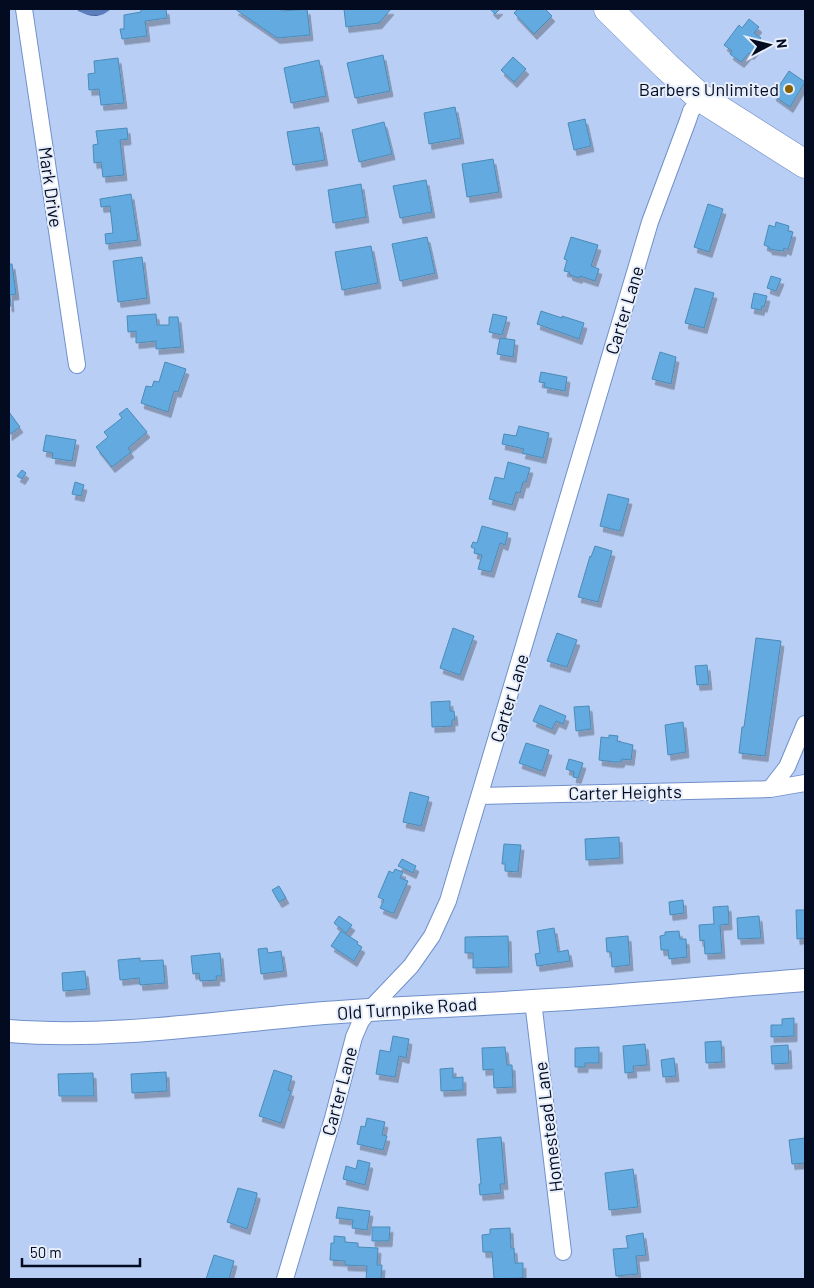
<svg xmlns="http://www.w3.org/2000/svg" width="814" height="1288" font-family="Barlow,sans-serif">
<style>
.water{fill:url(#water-rules)}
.building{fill:#62aadf;stroke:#4b8bb8;filter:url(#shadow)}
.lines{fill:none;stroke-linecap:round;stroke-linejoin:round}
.street-casing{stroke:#7090cb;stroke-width:18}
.secondary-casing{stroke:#7090cb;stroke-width:24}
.highway-casing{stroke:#7090cb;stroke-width:29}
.street{stroke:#fff;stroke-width:16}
.secondary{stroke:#fff;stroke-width:22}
.highway{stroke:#fff;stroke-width:28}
.poi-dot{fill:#886100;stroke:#e7eefb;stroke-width:2}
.labels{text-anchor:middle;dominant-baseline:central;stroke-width:4;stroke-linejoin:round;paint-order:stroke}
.poi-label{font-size:18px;fill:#030b20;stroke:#e7eefb;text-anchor:end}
.street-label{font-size:18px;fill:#030b20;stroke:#e7eefb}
</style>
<defs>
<pattern id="water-rules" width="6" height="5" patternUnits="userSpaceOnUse" patternTransform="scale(1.25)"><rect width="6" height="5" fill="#5b7ebe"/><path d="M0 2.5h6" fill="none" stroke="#49659a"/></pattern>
<filter id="shadow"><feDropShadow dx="3" dy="5.5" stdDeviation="0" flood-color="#0004"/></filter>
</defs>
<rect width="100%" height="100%" fill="#b9cef4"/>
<path class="water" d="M77,9H111C99,19 91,17 78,11Z"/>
<path class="building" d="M141,9H166L167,18L145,21L147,36L122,39L120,29H124V15L141,12Z
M235,9H280L282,11L307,9L310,35L277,38Z
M344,9H391L379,23L346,27Z
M490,9H500L495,14Z
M518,9H545L552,16L534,34L514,13Z
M749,19L759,27L754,33L761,38L755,45L758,46L751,54L749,53L741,62L730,54L732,51L724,45L739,25L742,28Z
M383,55L390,91L355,98L347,63Z
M513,57L526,69L514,82L501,70Z
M118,58L124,103L101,105L99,89L89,90L88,74L95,73L94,61Z
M319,60L326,96L291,103L284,68Z
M789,71L805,82L790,107L773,95Z
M455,107L461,138L429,144L424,113Z
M585,119L591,146L574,150L568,123Z
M384,122L392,154L359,162L352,130Z
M319,127L325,160L293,165L287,132Z
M127,128L128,139L120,140L124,175L103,177L101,162L94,163L93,145L98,144L96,131Z
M493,159L499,192L467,197L462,164Z
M426,180L432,212L400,218L393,186Z
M361,184L366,217L333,223L328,190Z
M131,194L138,240L106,244L105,234L113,233L110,206L101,207L100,199Z
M708,204L723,209L709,252L694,247Z
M776,222L789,226L788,231L793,232L788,250L784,248L783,251L769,249V247L764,245L769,225L775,227Z
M427,237L435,273L400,281L392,244Z
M571,237L598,245L591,266L599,269L595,281L580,276L579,278L570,275L569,272L564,271L567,260L564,259Z
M371,246L378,283L342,290L335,252Z
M142,257L147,298L118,302L113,261Z
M9,264H12L16,294L10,295L11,306H9Z
M771,276L781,279L776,291L767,288Z
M695,288L714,293L704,328L685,323Z
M754,293L767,296L764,307L762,306L761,310L751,308Z
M541,311L562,318V316L584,323L579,339L537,324Z
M156,314L157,325H169V317H178L181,347L156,349V341L136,343V331L128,332L127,316Z
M493,314L507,317L502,335L489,332Z
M500,338L515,340L513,357L497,354Z
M660,352L676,357L671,384L652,379Z
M165,362L186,369L178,392L174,391L168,412L141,403L146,386L152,387L154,381L159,382Z
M541,372L567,377L565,391L544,387L545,383L539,382Z
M127,408L147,432L128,448L131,452L112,467L96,447L108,437L104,432L122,418L119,414Z
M9,412L20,427L9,435Z
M519,426L549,433L543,458L522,453L524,449L502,444L504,434L516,436Z
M46,435L76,440L72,461L52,458L53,453L43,451Z
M508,462L530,468L526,482H523L520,493L516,492L512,505L489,499L495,477L504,479Z
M22,470L26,473L22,479L17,476Z
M75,482L84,485L81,496L72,494Z
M608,494L629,499L620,531L600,526Z
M482,526L508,533L505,545L500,543L491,572L478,569L482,555L474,553L475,549L471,547L473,542L477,543Z
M595,546L612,551L598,602L578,597L590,556L591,557Z
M453,628L474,636L460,675L440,668Z
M557,633L577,640L567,667L547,661Z
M756,638L781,641L765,756L739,753L742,727H744Z
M707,665L709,684L697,685L695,666Z
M450,701V711H454L455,720H452V726L432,727L431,702Z
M540,705L566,716L563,724L556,721L552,729L533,721Z
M589,706L591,729L576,731L574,707Z
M683,722L686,752L668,755L665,725Z
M609,735L618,736L617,741L633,745L631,760L622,759L621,762H614L599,760L601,737L609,738Z
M526,743L549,750L542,771L519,763Z
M569,759L583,763L578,778L573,777L574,772L566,769Z
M410,792L429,797L421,826L403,822Z
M619,837L620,858L586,860L585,839Z
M504,844L521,845L518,872L505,871V864H502Z
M402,859L416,866L413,873L398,866Z
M395,869L403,872L400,878L408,881L394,913H392L380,908L384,900L378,897L389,871L393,873Z
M279,886L286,898L279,902L272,890Z
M683,900L684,913L670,915L669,902Z
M728,906L729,924L720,925L722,953L705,954L704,940L700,941L699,925L714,924L713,907Z
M796,910H805V938L797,939Z
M339,916L352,925L346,933L334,923Z
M759,916L761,938L738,939L737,918Z
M554,928L558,952L568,950L570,961L537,966L535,954L540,953L537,931Z
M341,931L358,942L357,944L362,947L354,961L331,946Z
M679,931L680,939H686L687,957L669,959L668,950H661L660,936L665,935V932Z
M508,936L509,967L473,968V953H465V937Z
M628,936L630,965L612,967L611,952H607L606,938Z
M267,948L268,953L281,951L284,971L261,974L258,949Z
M220,953L222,976H216L217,980L200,981L199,973L193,974L191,956Z
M140,958V961L163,960L165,983L140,985L139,978L120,980L118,960Z
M85,971L87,989L63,991L62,973Z
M794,1018V1036L771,1037V1025H782V1019Z
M393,1036L409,1039L406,1058L399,1056L395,1077L376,1074L380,1050L390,1052Z
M721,1041L722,1062L706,1063L705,1042Z
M645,1044L647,1065L633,1066L634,1072L625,1073L623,1046Z
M788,1045L789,1063L772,1064L771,1046Z
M505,1047L507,1065H512L513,1087L494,1088L493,1069L483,1070L482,1048Z
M599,1047V1063H585V1067H575V1048Z
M674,1058L676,1076L663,1077L661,1060Z
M453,1068V1078L463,1077V1090L441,1091L440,1069Z
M274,1070L292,1076L288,1090L291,1091L281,1123L259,1116Z
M166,1072L167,1091L132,1093L131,1074Z
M93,1073L94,1096H59L58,1074Z
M367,1118L385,1122L382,1135L387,1136L383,1150L357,1144L361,1126L365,1127Z
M501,1137L505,1184H500L501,1193L480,1195L479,1184H481L477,1139Z
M805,1138V1163L792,1164L789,1140Z
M358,1160L370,1163L365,1185L343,1179L346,1166L356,1169Z
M633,1169L638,1207L609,1210L605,1173Z
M238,1188L257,1193V1195L247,1229L227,1222Z
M338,1207L370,1211L367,1230L352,1228L353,1220L336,1218Z
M372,1227H390L389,1241H372Z
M510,1228L511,1248H514L515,1263H523V1278L494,1279L492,1252H483L482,1235L490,1234V1229Z
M643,1233L646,1255L636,1256L638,1274L616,1276L613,1249L628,1248L626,1236Z
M334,1236L345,1237V1242L358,1243V1247L378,1248L377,1265H382L381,1279H366L367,1266L345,1265V1261L330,1260L331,1243H334Z
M214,1255L234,1261L229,1279H206Z"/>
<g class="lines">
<g class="street-casing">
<path id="street" d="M24,9L77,365
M770,789L787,767L805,724
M480,796L770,789L805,783
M533,1001L563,1252
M285,1279L333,1118L354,1037L361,1021L372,1007L411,966L432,936L448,901L650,222L688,120L691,111L701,98"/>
</g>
<g class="secondary-casing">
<path id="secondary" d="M9,1031C110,1039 212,1023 313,1014C386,1008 460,1006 533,1001C624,996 715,987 805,980"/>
</g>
<g class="highway-casing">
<path id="highway" d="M608,9L666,66L701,98L805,164"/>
</g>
<use href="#street" class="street"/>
<use href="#secondary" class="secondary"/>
<use href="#highway" class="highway"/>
</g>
<circle class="poi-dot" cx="789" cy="89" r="5"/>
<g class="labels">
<g class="poi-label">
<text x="779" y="89">Barbers Unlimited</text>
</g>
<g class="street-label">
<text transform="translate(51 187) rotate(82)">Mark Drive</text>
<text transform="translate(624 310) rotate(-73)">Carter Lane</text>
<text transform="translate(509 698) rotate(-73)">Carter Lane</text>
<text transform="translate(625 792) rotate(-1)">Carter Heights</text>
<text transform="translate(407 1008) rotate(-4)">Old Turnpike Road</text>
<text transform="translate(339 1091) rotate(-75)">Carter Lane</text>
<text transform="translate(548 1127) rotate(-97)">Homestead Lane</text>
</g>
</g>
<rect width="814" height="1288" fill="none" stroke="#030b20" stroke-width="20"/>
<g transform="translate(769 45) rotate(83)" stroke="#e7eefb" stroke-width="4" paint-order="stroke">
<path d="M0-4L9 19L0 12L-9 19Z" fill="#030b20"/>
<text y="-8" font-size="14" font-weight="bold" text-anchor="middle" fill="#030b20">N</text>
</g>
<path d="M22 1258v8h118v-8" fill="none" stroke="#030b20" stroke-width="2.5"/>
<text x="30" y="1258" font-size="15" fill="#030b20" stroke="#e7eefb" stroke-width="4" paint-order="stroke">50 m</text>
</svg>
